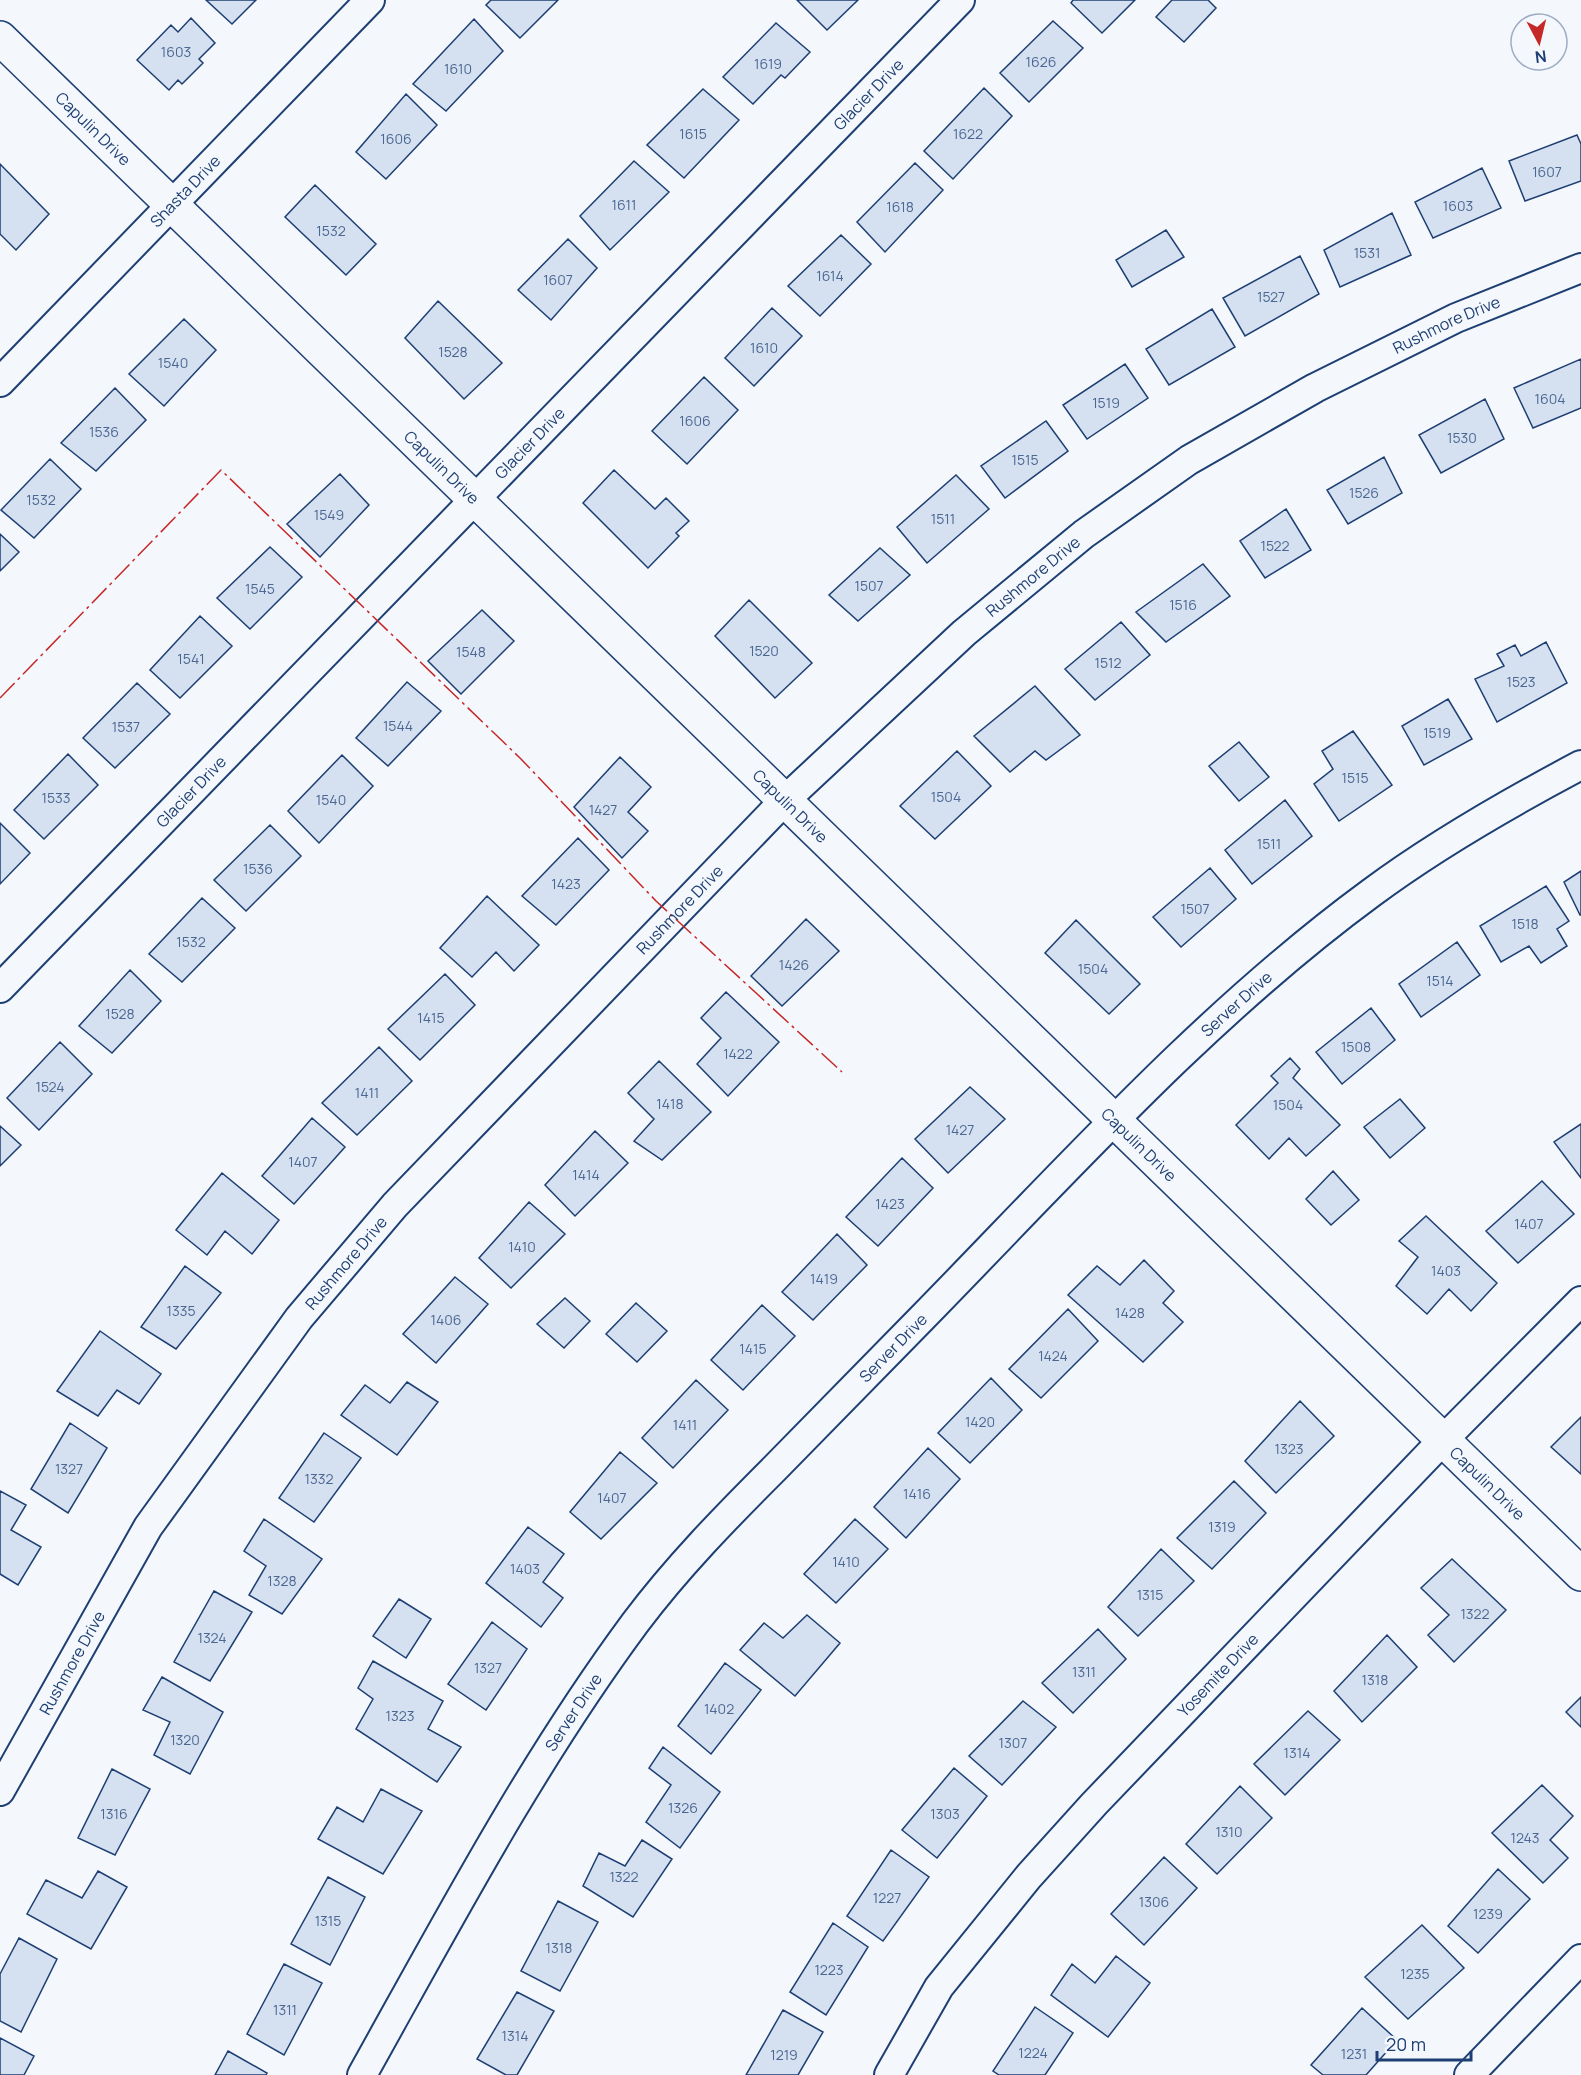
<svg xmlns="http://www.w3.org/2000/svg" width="1581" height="2075" font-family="Manrope,sans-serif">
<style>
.building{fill:#d5e0f0;stroke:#1d3f73;stroke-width:1.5}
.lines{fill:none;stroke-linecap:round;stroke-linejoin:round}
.minor-casing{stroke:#1d3f73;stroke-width:32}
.tertiary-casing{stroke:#1d3f73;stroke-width:36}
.minor{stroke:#f4f7fb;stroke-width:28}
.tertiary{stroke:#f4f7fb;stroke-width:33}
.power{stroke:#c62828;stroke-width:1.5;stroke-dasharray:21 4.5 3 4.5;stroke-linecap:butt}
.labels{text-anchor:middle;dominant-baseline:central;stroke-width:4.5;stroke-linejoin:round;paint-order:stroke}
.number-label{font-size:14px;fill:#4b6792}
.street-label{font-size:16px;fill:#1d3f73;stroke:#f4f7fb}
</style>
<rect width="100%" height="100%" fill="#f4f7fb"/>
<path class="building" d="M206,0H256L232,24Z
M491,0H558L520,38L486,5Z
M797,0H858L827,30Z
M1073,0H1135L1102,33L1071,3Z
M1172,0H1208L1216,8L1184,42L1156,17Z
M191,18L215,43L199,59L203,63L182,84L178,80L169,90L137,60L171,25L178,32Z
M474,19L503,51L446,111L413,84Z
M1053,21L1083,48L1029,102L1000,73Z
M776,23L810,52L785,78L781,75L753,104L723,77Z
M984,88L1012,116L953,179L924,151Z
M703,89L739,120L684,178L647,145Z
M406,94L437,125L386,179L356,152Z
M1577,135L1581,144V181L1525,201L1509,161Z
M634,161L669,192L610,250L580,216Z
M915,163L943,190L885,252L857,222Z
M0,164L49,214L16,250L0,234Z
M1482,168L1501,208L1433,238L1415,202Z
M315,185L376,244L346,275L285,217Z
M1392,213L1411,255L1340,287L1324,250Z
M1166,230L1184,257L1132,287L1116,260Z
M841,235L871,264L820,316L788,286Z
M568,239L597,268L551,320L518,290Z
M1300,256L1319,294L1245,336L1223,298Z
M438,301L502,363L464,399L405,338Z
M772,308L802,336L754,386L725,358Z
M1212,309L1235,347L1169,385L1146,349Z
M184,319L216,350L164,406L129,374Z
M1581,359V408L1533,428L1514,388Z
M1125,364L1148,398L1087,439L1063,405Z
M704,377L738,410L687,464L652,431Z
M115,388L146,420L96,471L61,443Z
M1485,399L1504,439L1441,473L1419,435Z
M1046,421L1068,451L1005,498L981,466Z
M1384,457L1402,493L1348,524L1327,490Z
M50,459L81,489L34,538L1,510Z
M614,470L655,509L666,498L689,521L676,533L679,536L648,568L583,503Z
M340,474L369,505L320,557L287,524Z
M956,475L989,509L927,563L897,527Z
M1286,509L1311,550L1265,578L1240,541Z
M0,534L19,552L0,571Z
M270,547L302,577L250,629L217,598Z
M880,548L910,575L858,621L829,595Z
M1203,564L1230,596L1166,642L1136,612Z
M749,600L812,663L775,698L715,636Z
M482,610L514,641L461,694L428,661Z
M200,616L232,646L180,698L150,670Z
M1121,622L1150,655L1095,700L1065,669Z
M1546,642L1567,683L1497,722L1475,679L1504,666L1497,654L1515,645L1521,656Z
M407,682L441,711L388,766L356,738Z
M137,683L170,714L115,768L83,738Z
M1035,686L1080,735L1046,760L1035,751L1010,772L974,736Z
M1448,699L1472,739L1424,765L1402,726Z
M1353,731L1392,785L1339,821L1314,784L1333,769L1322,751Z
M1239,742L1269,777L1239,801L1209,766Z
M957,751L991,786L935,839L900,806Z
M68,754L98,785L44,839L14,810Z
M342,755L373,786L319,843L288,811Z
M620,757L651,787L628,812L648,831L622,858L574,807Z
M1285,800L1312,836L1252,884L1225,850Z
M0,823L30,853L0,884Z
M270,825L301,856L246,911L214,880Z
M578,838L609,870L556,925L522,896Z
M1210,868L1236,899L1181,947L1153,917Z
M1581,871V915H1580L1564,882Z
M1546,886L1569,921L1557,929L1567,946L1541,963L1529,946L1501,962L1480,926Z
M487,896L539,945L514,971L496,952L472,977L440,948Z
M202,898L235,928L182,982L149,954Z
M806,919L839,951L782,1006L751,976Z
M1076,920L1140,984L1109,1014L1045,953Z
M1457,942L1480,975L1421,1017L1399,984Z
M130,970L161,1001L112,1053L79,1026Z
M445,974L475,1005L420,1060L388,1029Z
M726,992L779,1042L728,1096L697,1064L721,1038L701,1018Z
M1371,1008L1395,1040L1342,1084L1316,1052Z
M60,1042L92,1074L39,1130L7,1098Z
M379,1047L412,1081L357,1135L322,1103Z
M1290,1058L1300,1069L1293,1078L1340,1125L1306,1156L1289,1138L1269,1159L1236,1125L1278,1083L1271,1076Z
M659,1061L711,1112L662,1160L634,1141L654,1119L628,1093Z
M970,1087L1005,1119L948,1173L915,1139Z
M1400,1099L1425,1128L1390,1158L1364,1127Z
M312,1118L345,1147L294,1204L262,1176Z
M1581,1124V1178L1554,1142Z
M0,1126L21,1145L0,1166Z
M595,1131L628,1163L575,1216L545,1185Z
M902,1158L933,1188L878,1246L846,1217Z
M1333,1171L1359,1200L1331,1225L1306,1199Z
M222,1173L279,1220L252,1254L225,1231L207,1255L176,1230Z
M1542,1181L1574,1214L1518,1263L1486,1231Z
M529,1202L565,1234L511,1288L479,1258Z
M1426,1216L1497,1283L1471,1311L1449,1289L1427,1314L1396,1286L1418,1257L1399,1241Z
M837,1234L867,1265L813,1320L782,1292Z
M1144,1260L1174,1291L1163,1303L1183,1322L1143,1362L1068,1295L1097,1266L1120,1285Z
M185,1266L221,1293L176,1349L141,1327Z
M455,1277L488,1304L436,1363L403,1334Z
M565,1298L590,1321L564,1348L537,1324Z
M636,1303L667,1331L637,1362L606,1334Z
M762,1305L795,1336L743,1390L711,1360Z
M1068,1309L1098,1341L1041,1398L1009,1369Z
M100,1331L161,1374L139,1404L117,1390L98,1416L57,1391Z
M991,1378L1022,1410L970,1463L938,1433Z
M696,1380L728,1410L673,1468L642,1438Z
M407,1382L438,1402L397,1455L341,1415L365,1385L390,1403Z
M1300,1401L1334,1436L1276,1493L1245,1461Z
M1581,1417V1474L1551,1447Z
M70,1423L107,1448L68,1513L31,1489Z
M324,1433L361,1458L314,1522L279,1498Z
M928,1448L960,1479L906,1538L874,1507Z
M620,1452L657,1483L601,1539L570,1512Z
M1234,1481L1266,1513L1212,1569L1177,1538Z
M0,1491L26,1505L11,1530L41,1547L18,1585L0,1574Z
M264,1519L322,1559L282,1614L249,1595L266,1566L244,1551Z
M855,1519L888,1549L836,1603L804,1574Z
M528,1527L564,1554L543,1582L563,1598L541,1627L486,1583Z
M1161,1549L1194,1581L1138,1636L1108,1607Z
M1452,1559L1506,1610L1454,1662L1428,1635L1449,1615L1421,1588Z
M214,1591L252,1612L210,1681L174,1662Z
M399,1599L431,1619L406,1658L373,1636Z
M807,1615L840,1643L795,1696L740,1650L764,1623L783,1638Z
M492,1622L527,1649L486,1710L448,1684Z
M1098,1629L1126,1659L1073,1713L1042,1683Z
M1387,1635L1417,1667L1362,1722L1334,1691Z
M373,1661L443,1701L428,1729L461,1747L437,1782L356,1729L373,1699L358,1688Z
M725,1663L761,1690L711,1754L678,1726Z
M162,1677L223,1712L190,1774L154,1755L170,1722L143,1710Z
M1581,1697V1727L1566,1712Z
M1023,1701L1056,1727L1002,1785L969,1756Z
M1308,1711L1340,1740L1285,1795L1254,1764Z
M663,1747L720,1792L680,1848L646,1822L671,1785L649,1768Z
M954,1768L987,1796L937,1858L902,1830Z
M112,1769L150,1789L115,1855L78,1838Z
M1542,1785L1573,1816L1550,1840L1568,1858L1543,1883L1492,1833Z
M1240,1786L1272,1818L1217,1874L1186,1844Z
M381,1789L422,1811L383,1874L318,1839L337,1807L363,1822Z
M642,1840L672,1859L633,1917L583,1886L599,1853L625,1866Z
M891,1850L929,1877L883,1941L847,1916Z
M1164,1857L1197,1888L1144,1945L1111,1914Z
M1498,1869L1530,1899L1478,1953L1448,1926Z
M98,1871L127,1887L91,1949L27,1914L46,1880L82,1898Z
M328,1877L365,1897L330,1965L291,1944Z
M558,1901L598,1922L560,1991L521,1971Z
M833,1923L868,1947L826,2015L790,1992Z
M1422,1925L1464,1968L1408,2019L1365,1977Z
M19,1938L57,1959L21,2032L0,2021V1974Z
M1116,1956L1150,1983L1108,2037L1051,1995L1072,1964L1095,1983Z
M284,1964L322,1983L284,2055L247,2034Z
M517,1992L554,2011L517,2075H506L477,2059Z
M1035,2007L1073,2033L1045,2075H999L993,2071Z
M1362,2008L1397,2040L1366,2075H1323L1311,2065Z
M783,2010L823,2032L798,2075H746Z
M0,2038L34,2056L24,2075H0Z
M228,2051L267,2073L266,2075H215Z"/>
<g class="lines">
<g class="minor-casing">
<g id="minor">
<path id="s1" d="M0,382L370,0"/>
<path id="s2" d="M0,988L960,0"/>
<path id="s3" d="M0,1791L148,1527L299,1318L395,1205L784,801L964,633L1084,534L1189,460L1315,388L1456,318L1581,268"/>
<path id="s4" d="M362,2075C448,1921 530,1765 635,1623C677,1567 726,1517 775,1468C824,1418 873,1368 922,1318C1065,1172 1206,1014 1371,893C1437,844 1509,803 1581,765"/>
<path id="s5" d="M889,2075L939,1987L1029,1876L1094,1804L1442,1441L1581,1301"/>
<path d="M1469,2075L1581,1959"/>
</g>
</g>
<g class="tertiary-casing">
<g id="tertiary">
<path id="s6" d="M0,38L1581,1574"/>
</g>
</g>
<use href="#minor" class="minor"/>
<use href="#tertiary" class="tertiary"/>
<path class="power" d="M0,698L221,470L521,759L656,901L842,1072"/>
</g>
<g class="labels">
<g class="number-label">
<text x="176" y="51">1603</text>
<text x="1041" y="61">1626</text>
<text x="768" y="63">1619</text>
<text x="458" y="68">1610</text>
<text x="693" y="133">1615</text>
<text x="968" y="133">1622</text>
<text x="396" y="138">1606</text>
<text x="1547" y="171">1607</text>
<text x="624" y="204">1611</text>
<text x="1458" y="205">1603</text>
<text x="900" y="206">1618</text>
<text x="331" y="230">1532</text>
<text x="1367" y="252">1531</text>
<text x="830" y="275">1614</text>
<text x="558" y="279">1607</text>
<text x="1271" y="296">1527</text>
<text x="764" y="347">1610</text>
<text x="453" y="351">1528</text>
<text x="173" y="362">1540</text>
<text x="1550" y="398">1604</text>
<text x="1106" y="402">1519</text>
<text x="695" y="420">1606</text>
<text x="104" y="431">1536</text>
<text x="1462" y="437">1530</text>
<text x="1025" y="459">1515</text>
<text x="1364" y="492">1526</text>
<text x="41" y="499">1532</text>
<text x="329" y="514">1549</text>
<text x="943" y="518">1511</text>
<text x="1275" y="545">1522</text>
<text x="869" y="585">1507</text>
<text x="260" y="588">1545</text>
<text x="1183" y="604">1516</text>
<text x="764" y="650">1520</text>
<text x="471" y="651">1548</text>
<text x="191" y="658">1541</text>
<text x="1108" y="662">1512</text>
<text x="1521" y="681">1523</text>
<text x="398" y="725">1544</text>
<text x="126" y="726">1537</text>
<text x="1437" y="732">1519</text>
<text x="1355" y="777">1515</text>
<text x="946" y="796">1504</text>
<text x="56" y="797">1533</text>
<text x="331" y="799">1540</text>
<text x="603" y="809">1427</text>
<text x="1269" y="843">1511</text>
<text x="258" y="868">1536</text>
<text x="566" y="883">1423</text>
<text x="1195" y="908">1507</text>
<text x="1525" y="923">1518</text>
<text x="191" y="941">1532</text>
<text x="794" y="964">1426</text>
<text x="1093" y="968">1504</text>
<text x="1440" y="980">1514</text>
<text x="120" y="1013">1528</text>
<text x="431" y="1017">1415</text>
<text x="1356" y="1046">1508</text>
<text x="738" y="1053">1422</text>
<text x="50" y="1086">1524</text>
<text x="367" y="1092">1411</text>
<text x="670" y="1103">1418</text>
<text x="1288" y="1104">1504</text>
<text x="960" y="1129">1427</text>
<text x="303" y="1161">1407</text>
<text x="586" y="1174">1414</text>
<text x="890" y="1203">1423</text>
<text x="1529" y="1223">1407</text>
<text x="522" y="1246">1410</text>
<text x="1446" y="1270">1403</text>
<text x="824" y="1278">1419</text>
<text x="181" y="1310">1335</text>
<text x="1130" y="1312">1428</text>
<text x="446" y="1319">1406</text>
<text x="753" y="1348">1415</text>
<text x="1053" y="1355">1424</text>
<text x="980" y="1421">1420</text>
<text x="685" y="1424">1411</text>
<text x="1289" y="1448">1323</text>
<text x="69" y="1468">1327</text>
<text x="319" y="1478">1332</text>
<text x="917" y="1493">1416</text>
<text x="612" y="1497">1407</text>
<text x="1222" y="1526">1319</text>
<text x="846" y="1561">1410</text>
<text x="525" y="1568">1403</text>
<text x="282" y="1580">1328</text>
<text x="1150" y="1594">1315</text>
<text x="1475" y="1613">1322</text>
<text x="212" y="1637">1324</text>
<text x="488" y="1667">1327</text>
<text x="1084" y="1671">1311</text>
<text x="1375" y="1679">1318</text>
<text x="719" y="1708">1402</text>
<text x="400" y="1715">1323</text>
<text x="185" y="1739">1320</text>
<text x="1013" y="1742">1307</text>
<text x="1297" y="1752">1314</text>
<text x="683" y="1807">1326</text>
<text x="114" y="1813">1316</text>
<text x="945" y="1813">1303</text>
<text x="1229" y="1831">1310</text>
<text x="1525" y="1837">1243</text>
<text x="624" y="1876">1322</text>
<text x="887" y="1897">1227</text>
<text x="1154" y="1901">1306</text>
<text x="1488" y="1913">1239</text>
<text x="328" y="1920">1315</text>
<text x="559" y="1947">1318</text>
<text x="829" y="1969">1223</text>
<text x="1415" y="1973">1235</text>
<text x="285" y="2009">1311</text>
<text x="515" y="2035">1314</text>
<text x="1033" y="2052">1224</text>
<text x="1354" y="2053">1231</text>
<text x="784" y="2054">1219</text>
</g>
<g class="street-label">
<text stroke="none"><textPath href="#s2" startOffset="1246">Glacier Drive</textPath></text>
<text stroke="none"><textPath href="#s6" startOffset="130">Capulin Drive</textPath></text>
<text stroke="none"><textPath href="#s1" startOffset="266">Shasta Drive</textPath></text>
<text stroke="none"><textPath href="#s3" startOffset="2091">Rushmore Drive</textPath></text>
<text stroke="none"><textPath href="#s2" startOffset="760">Glacier Drive</textPath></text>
<text stroke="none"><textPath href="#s6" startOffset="616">Capulin Drive</textPath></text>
<text stroke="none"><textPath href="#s3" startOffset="1605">Rushmore Drive</textPath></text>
<text stroke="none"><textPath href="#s2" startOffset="274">Glacier Drive</textPath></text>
<text stroke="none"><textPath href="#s6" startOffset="1102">Capulin Drive</textPath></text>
<text stroke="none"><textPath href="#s3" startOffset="1119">Rushmore Drive</textPath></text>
<text stroke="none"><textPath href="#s4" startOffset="1392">Server Drive</textPath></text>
<text stroke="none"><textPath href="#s6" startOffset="1588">Capulin Drive</textPath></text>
<text stroke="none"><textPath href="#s3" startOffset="633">Rushmore Drive</textPath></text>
<text stroke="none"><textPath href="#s4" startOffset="906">Server Drive</textPath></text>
<text stroke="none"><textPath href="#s6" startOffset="2074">Capulin Drive</textPath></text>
<text stroke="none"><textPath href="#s3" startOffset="147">Rushmore Drive</textPath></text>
<text stroke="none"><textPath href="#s5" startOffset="520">Yosemite Drive</textPath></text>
<text stroke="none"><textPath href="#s4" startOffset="420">Server Drive</textPath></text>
</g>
</g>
<g transform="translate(1539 42) rotate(173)"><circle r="28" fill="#f4f7fb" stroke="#9eadc5" stroke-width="1.5"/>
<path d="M0-4.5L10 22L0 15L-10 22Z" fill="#c62828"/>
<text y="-9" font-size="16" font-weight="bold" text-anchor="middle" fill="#1d3f73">N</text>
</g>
<path d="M1377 2051v9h94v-9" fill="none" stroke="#1d3f73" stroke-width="3"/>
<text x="1386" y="2051" font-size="18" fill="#1d3f73" stroke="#f4f7fb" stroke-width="4.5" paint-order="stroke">20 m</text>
</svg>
